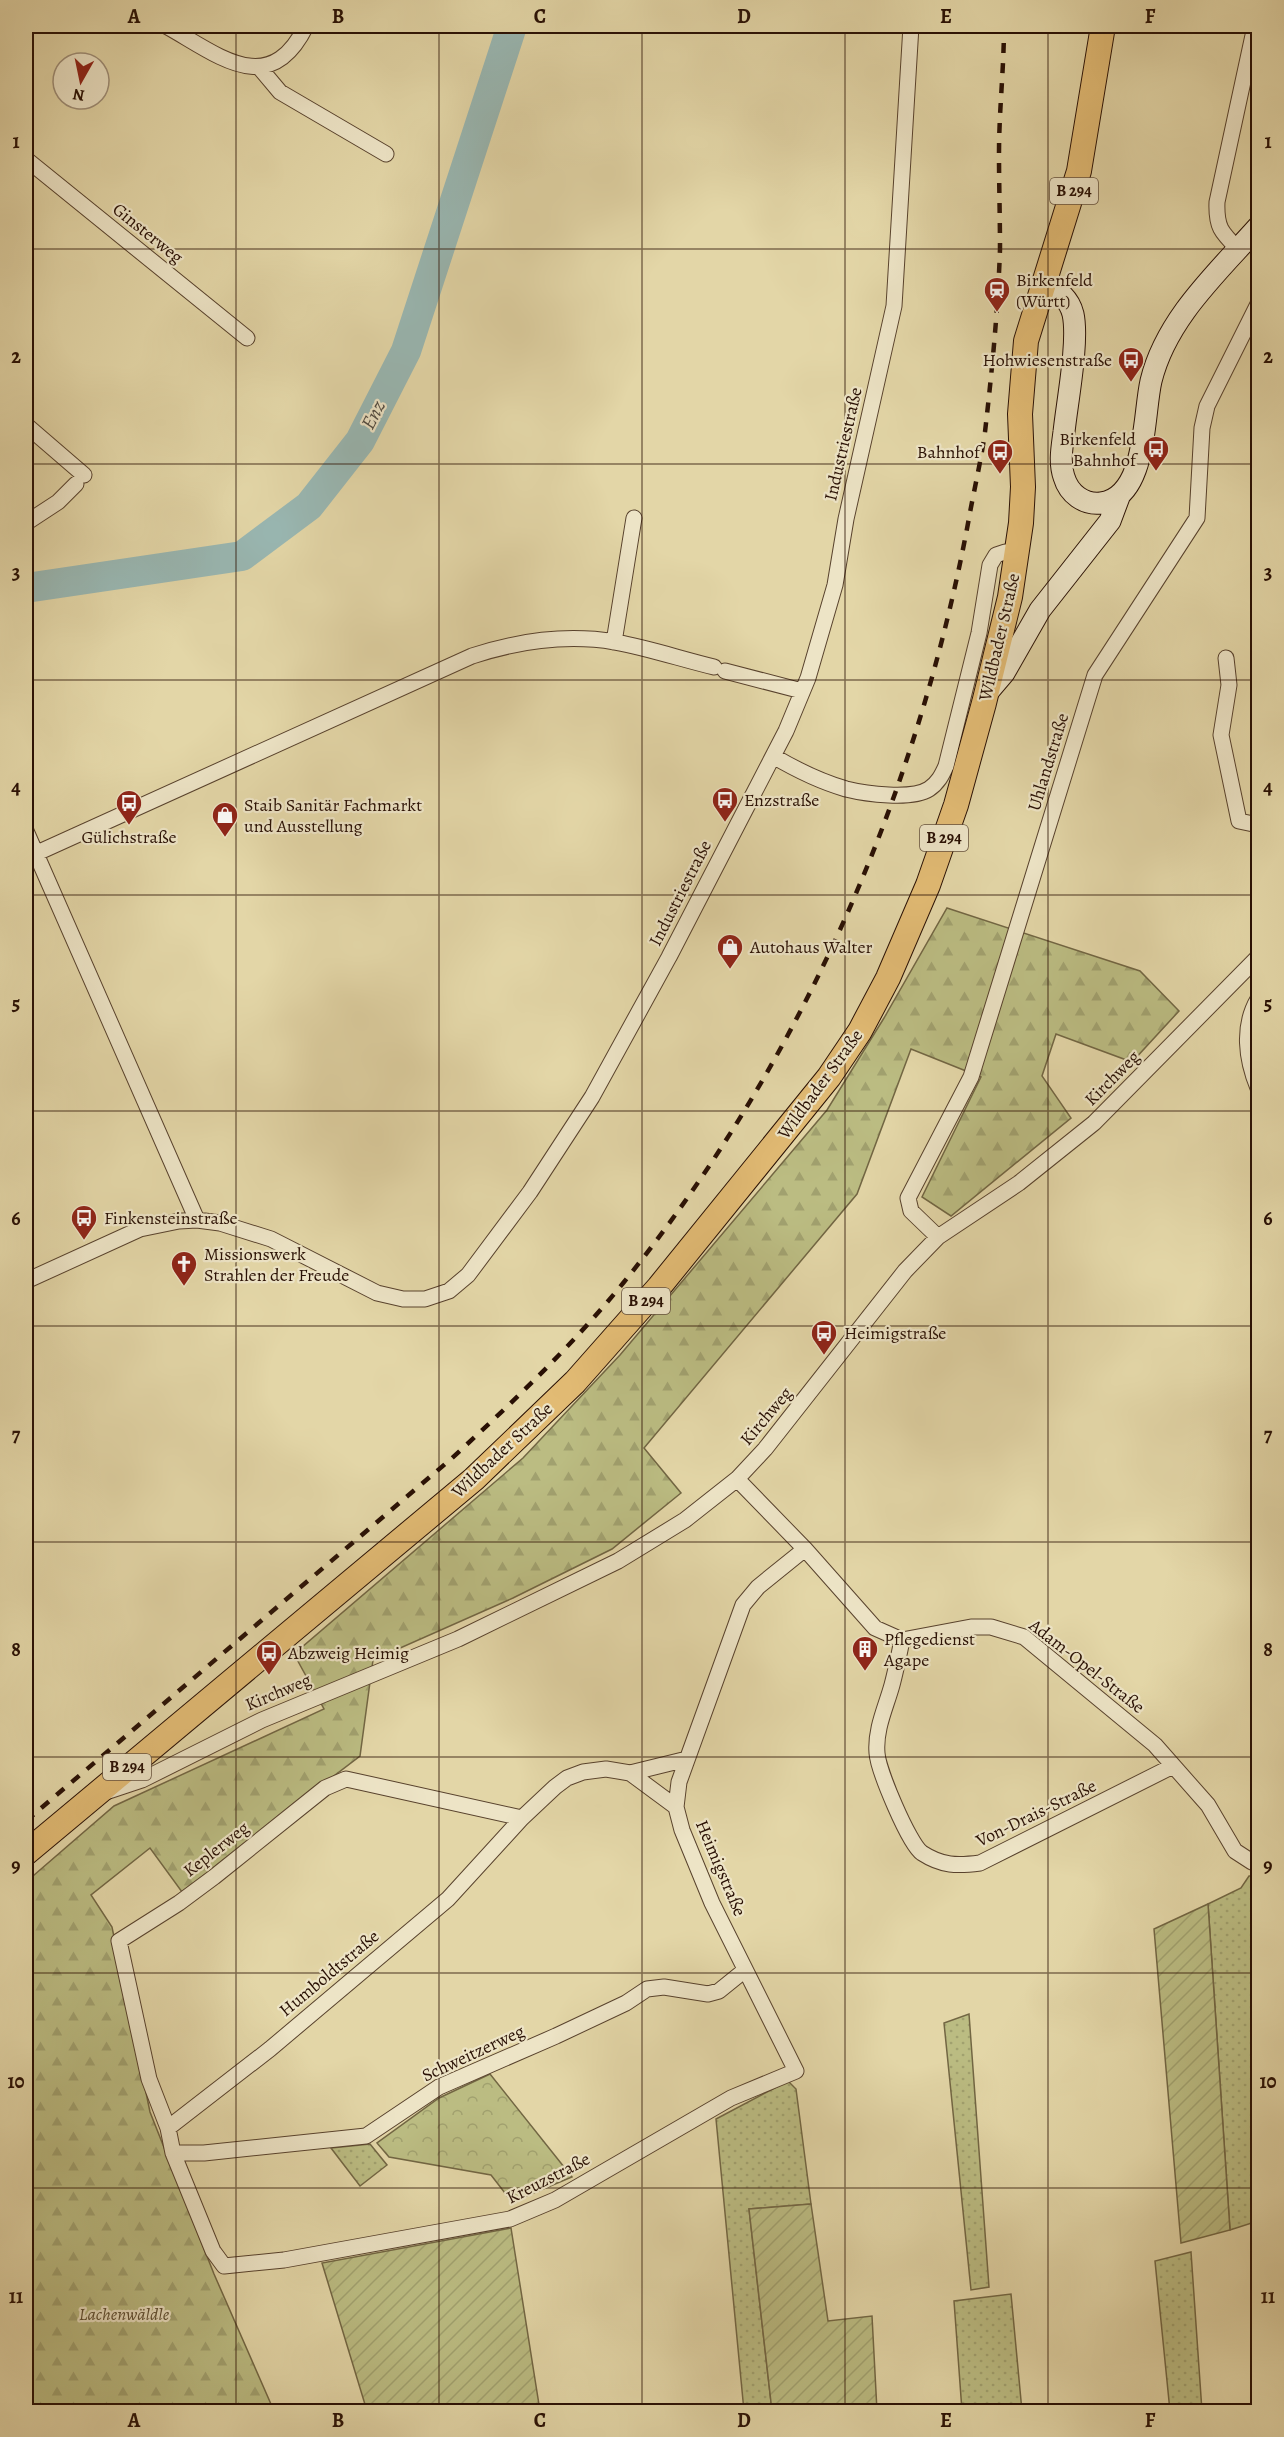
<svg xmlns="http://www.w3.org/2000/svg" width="1284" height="2437" font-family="Alegreya,serif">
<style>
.grass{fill:url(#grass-dots);stroke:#726643;stroke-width:1.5}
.forest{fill:url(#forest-firs);stroke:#726643;stroke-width:1.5}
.park{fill:url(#park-crowns);stroke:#726643;stroke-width:1.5}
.garden{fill:url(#garden-furrows);stroke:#726643;stroke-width:1.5}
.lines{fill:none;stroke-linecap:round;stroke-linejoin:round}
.river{stroke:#99b7b2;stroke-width:30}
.street-casing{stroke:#58422d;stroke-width:17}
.secondary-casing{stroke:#291004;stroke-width:23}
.primary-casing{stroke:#291004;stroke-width:26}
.street{stroke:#ede4c6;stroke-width:15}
.secondary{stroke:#ede4c6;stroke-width:21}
.primary{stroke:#e2bb74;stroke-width:24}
.rail{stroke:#291004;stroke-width:4.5;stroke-dasharray:10 10;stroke-linecap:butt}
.grid{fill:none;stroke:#291004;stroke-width:1.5;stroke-opacity:0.55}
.labels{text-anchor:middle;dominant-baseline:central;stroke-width:4.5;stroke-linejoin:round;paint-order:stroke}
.shield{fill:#ede4c6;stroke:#64503e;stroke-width:1.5}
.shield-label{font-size:16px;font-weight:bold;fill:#291004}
.street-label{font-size:18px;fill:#291004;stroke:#ede4c6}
.poi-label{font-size:18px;fill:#291004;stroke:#ede4c6;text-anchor:start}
.park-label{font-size:18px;font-style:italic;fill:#5c4c30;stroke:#ede4c6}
.water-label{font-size:20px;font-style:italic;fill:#504a41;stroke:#ede4c6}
.neatline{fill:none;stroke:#291004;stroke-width:2}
.grid-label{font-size:20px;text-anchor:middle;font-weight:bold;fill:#291004}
</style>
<defs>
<pattern id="grass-dots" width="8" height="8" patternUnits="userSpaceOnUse" patternTransform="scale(1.5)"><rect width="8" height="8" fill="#bbbc82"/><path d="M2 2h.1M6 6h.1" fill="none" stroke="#a1a16f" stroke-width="1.8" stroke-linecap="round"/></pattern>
<pattern id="forest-firs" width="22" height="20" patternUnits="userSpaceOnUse" patternTransform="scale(1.5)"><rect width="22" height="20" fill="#bbbc82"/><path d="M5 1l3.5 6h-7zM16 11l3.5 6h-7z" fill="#a1a16f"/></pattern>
<pattern id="park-crowns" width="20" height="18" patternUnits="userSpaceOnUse" patternTransform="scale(1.5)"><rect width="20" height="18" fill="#bbbc82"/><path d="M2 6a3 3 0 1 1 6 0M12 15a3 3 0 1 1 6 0" fill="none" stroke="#a1a16f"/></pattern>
<pattern id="garden-furrows" width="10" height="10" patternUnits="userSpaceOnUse" patternTransform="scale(1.5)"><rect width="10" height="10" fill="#bbbc82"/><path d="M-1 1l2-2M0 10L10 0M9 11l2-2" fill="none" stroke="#a1a16f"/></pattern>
</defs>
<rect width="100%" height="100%" fill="#e3d6a7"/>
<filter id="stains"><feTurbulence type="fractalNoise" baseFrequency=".00333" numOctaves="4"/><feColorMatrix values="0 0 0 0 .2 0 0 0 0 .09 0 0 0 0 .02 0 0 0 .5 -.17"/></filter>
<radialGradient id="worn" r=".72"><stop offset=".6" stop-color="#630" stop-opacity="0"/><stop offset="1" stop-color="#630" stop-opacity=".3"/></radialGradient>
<path class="grass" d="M1249,1876H1258V2221L1230,2230L1208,1904L1241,1888Z
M969,2014L989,2287L971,2290L944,2023Z
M788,2081L796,2089L811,2204L749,2209L772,2411H744L716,2119Z
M370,2144L387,2165L360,2186L331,2148Z
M1191,2252L1202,2411H1170L1155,2261Z
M1011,2294L1022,2411H962L954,2301Z"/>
<path class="forest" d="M947,908L1140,971L1179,1011L1132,1062L1056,1034L1042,1076L1071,1118L951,1216L922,1197L981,1077L911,1049L857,1194L644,1448L681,1493L612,1549L513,1598L373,1660L360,1756L182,1892L150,1848L91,1895L112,1927L150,2112L214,2274L274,2411H26V1882L114,1806L324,1709L294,1654L523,1458L620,1355L827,1110L884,1018Z"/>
<path class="park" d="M490,2074L572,2177L512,2202L491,2175L389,2157L377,2143L439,2098Z"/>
<path class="garden" d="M1208,1904L1230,2230L1181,2243L1154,1929Z
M811,2204L828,2321L872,2316L877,2411H772L749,2209Z
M511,2228L540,2411H367L322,2263Z"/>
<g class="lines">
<path class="river" d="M26,588L242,556L309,506L360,441L406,351L512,26"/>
<g class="street-casing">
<path id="street" d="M166,26C217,54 269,101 306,26
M259,67L280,92L386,154
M26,159L247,338
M1238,249C1221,232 1216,227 1217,202L1255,26
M26,425L84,475
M26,523L58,502L76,484
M614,642L634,518
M1226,658L1229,685L1221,735L1239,821L1258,825
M725,671L802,691
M773,756C795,769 822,782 846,789C866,794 912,800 929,789C938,783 942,775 946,766L979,633L990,565L996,555L1005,552L1018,554
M26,831L197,1220
M26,858L472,656C518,641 567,634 615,642C648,648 681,659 714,667
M1258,999C1242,1026 1246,1059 1258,1088
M938,1237L911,1211L908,1198L971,1077L1095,675L1197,518L1202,428L1207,406L1258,304
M26,1281L140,1229L179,1221L197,1220L220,1223L271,1239L377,1293L403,1299H425L449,1291L468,1275L530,1192L592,1097L669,957L786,731L808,678L835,585L846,519L894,306L911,26
M805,1549L875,1628L902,1640L971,1627H991L1024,1637L1155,1745L1208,1805L1235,1851L1252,1862H1258
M902,1640C899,1655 896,1670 892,1685C886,1707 875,1729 877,1753C878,1770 909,1844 922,1853C942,1866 957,1866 980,1863L1173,1766
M630,1773L676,1807
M106,1792L142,1780L262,1720L458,1639L618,1561L685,1520L737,1479L765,1449L905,1271L938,1237L1019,1183L1094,1123L1258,957
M522,1818L346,1779L325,1788L214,1877L179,1903L119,1941L149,2079L168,2128L173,2153L213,2251L224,2266L284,2260L510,2219L555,2200L731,2098L796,2071L712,1903L682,1830L676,1807L679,1782L743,1605L758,1587L805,1549L737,1479
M168,2128L270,2049L448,1899L522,1818L555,1787L567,1778L583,1772L606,1769L630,1773L687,1759
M173,2153H204L366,2136L439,2087L556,2036L626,2003L647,1989L664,1987L708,1994L719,1991L745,1970"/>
</g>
<g class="secondary-casing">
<path id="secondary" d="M1042,284C1057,289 1069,298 1073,314C1079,341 1067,403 1064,432C1062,447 1059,463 1064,477C1069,494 1084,505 1101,503C1147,497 1143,416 1151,381C1166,319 1217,273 1258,227
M987,693L1004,673L1040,610L1110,521L1119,497"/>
</g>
<g class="primary-casing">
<path id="primary" d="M26,1853L474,1479L575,1382L659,1287L829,1077L860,1031L888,978L928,885L956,805L984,703L1010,597L1021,523L1023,487L1020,414L1026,341L1079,171L1103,26"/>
</g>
<use href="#street" class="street"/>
<use href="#secondary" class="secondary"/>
<use href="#primary" class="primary"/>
<path class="rail" d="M26,1821L451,1459C512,1403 572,1346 624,1282C801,1063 918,794 969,518C974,490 981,461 985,432C992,371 998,310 1000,249C1000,217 999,185 999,153C999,111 1004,68 1004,26"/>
</g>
<path class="grid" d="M236,26V2412M439,26V2412M642,26V2412M845,26V2412M1048,26V2412M26,249H1258M26,464H1258M26,680H1258M26,895H1258M26,1111H1258M26,1326H1258M26,1542H1258M26,1757H1258M26,1973H1258M26,2188H1258"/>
<defs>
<g id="station-pin" transform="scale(1.35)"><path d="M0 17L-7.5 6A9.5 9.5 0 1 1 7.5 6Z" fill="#8f2418" stroke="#ede4c6"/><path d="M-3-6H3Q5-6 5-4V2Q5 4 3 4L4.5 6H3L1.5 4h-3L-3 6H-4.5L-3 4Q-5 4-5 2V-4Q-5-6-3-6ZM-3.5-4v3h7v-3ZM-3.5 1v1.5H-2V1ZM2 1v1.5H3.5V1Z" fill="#fff"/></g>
<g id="bus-pin" transform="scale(1.35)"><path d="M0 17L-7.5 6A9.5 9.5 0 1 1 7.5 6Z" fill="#8f2418" stroke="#ede4c6"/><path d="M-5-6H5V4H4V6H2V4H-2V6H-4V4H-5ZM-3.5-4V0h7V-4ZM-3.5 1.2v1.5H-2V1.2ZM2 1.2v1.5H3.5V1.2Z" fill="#fff"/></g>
<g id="shop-pin" transform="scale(1.35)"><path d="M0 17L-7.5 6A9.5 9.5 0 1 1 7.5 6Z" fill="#8f2418" stroke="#ede4c6"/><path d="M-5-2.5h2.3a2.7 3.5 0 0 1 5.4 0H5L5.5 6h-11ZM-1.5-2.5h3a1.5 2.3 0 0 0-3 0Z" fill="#fff"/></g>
<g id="church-pin" transform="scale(1.35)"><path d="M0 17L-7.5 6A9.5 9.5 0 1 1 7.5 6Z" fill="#8f2418" stroke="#ede4c6"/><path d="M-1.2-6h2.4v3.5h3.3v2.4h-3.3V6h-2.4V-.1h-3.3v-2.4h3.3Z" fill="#fff"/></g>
<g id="building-pin" transform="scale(1.35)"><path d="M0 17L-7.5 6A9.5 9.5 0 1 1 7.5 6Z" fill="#8f2418" stroke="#ede4c6"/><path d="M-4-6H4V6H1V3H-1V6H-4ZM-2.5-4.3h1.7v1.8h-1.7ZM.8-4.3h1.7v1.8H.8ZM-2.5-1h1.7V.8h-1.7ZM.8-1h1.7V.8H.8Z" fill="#fff"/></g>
</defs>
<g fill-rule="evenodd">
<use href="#station-pin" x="997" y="290"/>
<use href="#bus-pin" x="1131" y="360"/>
<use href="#bus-pin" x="1156" y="449"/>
<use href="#bus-pin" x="1000" y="452"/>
<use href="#bus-pin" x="725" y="800"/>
<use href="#bus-pin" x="129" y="803"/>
<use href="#shop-pin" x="225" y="815"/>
<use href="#shop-pin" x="730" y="947"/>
<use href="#bus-pin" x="84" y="1218"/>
<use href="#church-pin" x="184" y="1264"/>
<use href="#bus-pin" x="824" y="1333"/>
<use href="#building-pin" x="865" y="1649"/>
<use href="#bus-pin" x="269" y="1653"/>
</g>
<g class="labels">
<g class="shield">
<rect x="1050" y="178" width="48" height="26" rx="4.5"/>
<rect x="920" y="825" width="48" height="26" rx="4.5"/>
<rect x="622" y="1288" width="48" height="26" rx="4.5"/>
<rect x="103" y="1754" width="48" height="26" rx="4.5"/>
</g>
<g class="shield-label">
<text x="1074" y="191">B 294</text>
<text x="944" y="838">B 294</text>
<text x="646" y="1301">B 294</text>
<text x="127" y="1767">B 294</text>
</g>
<g class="street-label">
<text transform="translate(148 233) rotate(39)">Ginsterweg</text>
<text transform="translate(843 444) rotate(-77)">Industriestraße</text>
<text transform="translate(999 637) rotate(-77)">Wildbader Straße</text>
<text transform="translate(1048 762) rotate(-73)">Uhlandstraße</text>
<text transform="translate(680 893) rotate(-63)">Industriestraße</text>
<text transform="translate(1112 1078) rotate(-45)">Kirchweg</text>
<text transform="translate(820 1084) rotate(-54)">Wildbader Straße</text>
<text transform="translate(766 1416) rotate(-50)">Kirchweg</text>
<text transform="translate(502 1450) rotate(-43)">Wildbader Straße</text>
<text transform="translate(1087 1666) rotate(38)">Adam-Opel-Straße</text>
<text transform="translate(278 1692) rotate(-23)">Kirchweg</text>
<text transform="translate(1036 1813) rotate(-26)">Von-Drais-Straße</text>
<text transform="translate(216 1849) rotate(-38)">Keplerweg</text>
<text transform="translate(721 1868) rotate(67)">Heimigstraße</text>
<text transform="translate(329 1973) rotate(-40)">Humboldtstraße</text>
<text transform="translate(473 2053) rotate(-25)">Schweitzerweg</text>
<text transform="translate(548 2178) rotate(-27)">Kreuzstraße</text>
</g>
<g class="poi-label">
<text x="1016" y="280">Birkenfeld<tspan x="1016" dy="21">(Württ)</tspan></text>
<text x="1112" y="360" text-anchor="end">Hohwiesenstraße</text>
<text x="1136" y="439" text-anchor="end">Birkenfeld<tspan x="1136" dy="21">Bahnhof</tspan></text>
<text x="980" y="452" text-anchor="end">Bahnhof</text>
<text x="744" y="800">Enzstraße</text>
<text x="244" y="805">Staib Sanitär Fachmarkt<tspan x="244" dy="21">und Ausstellung</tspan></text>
<text x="129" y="837" text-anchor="middle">Gülichstraße</text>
<text x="750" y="947">Autohaus Walter</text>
<text x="104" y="1218">Finkensteinstraße</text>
<text x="204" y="1254">Missionswerk<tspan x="204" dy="21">Strahlen der Freude</tspan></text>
<text x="844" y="1333">Heimigstraße</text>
<text x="884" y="1639">Pflegedienst<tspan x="884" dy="21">Agape</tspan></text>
<text x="288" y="1653">Abzweig Heimig</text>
</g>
<g class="park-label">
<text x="124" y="2314">Lachenwäldle</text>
</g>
<g class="water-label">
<text transform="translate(373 415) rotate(-63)">Enz</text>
</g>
</g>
<rect width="1284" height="2437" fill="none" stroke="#e3d6a7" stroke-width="66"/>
<g transform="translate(81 81) rotate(189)"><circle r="28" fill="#ede4c6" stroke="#9f8f78" stroke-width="1.5"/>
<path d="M0-4.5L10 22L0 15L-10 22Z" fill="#8f2418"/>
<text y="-9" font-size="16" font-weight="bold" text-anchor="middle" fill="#291004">N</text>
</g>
<rect x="33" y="33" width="1218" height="2371" class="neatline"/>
<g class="grid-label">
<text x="134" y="23">A</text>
<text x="338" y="23">B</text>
<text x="540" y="23">C</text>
<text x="744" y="23">D</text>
<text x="946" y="23">E</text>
<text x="1150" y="23">F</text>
<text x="16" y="148">1</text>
<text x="1268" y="148">1</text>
<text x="16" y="363">2</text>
<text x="1268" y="363">2</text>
<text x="16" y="579">3</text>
<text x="1268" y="579">3</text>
<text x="16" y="794">4</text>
<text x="1268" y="794">4</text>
<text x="16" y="1010">5</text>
<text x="1268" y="1010">5</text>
<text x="16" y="1225">6</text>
<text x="1268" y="1225">6</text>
<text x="16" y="1441">7</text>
<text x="1268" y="1441">7</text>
<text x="16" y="1656">8</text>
<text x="1268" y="1656">8</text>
<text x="16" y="1872">9</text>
<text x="1268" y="1872">9</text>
<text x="16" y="2088">10</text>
<text x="1268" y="2088">10</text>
<text x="16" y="2303">11</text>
<text x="1268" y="2303">11</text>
<text x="134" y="2427">A</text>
<text x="338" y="2427">B</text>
<text x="540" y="2427">C</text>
<text x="744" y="2427">D</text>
<text x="946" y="2427">E</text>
<text x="1150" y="2427">F</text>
</g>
<rect width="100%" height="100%" filter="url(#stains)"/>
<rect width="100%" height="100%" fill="url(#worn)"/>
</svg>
